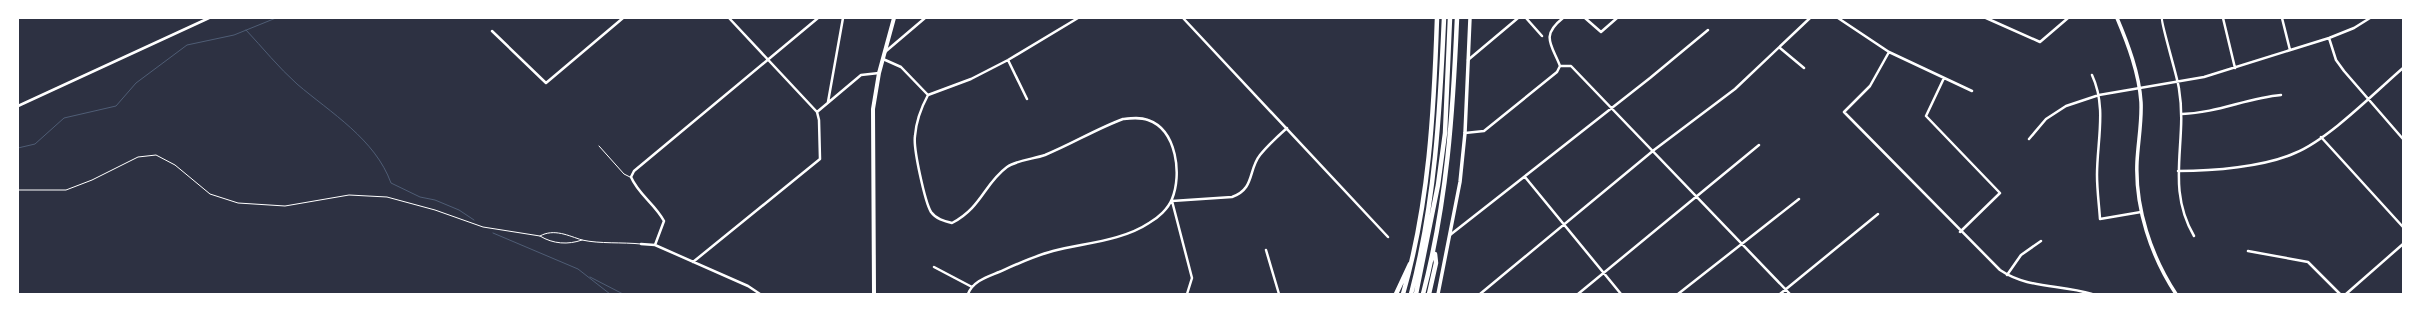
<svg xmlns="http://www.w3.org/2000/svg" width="2421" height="312" font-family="'Work Sans',sans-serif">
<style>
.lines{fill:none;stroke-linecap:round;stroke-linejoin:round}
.stream{stroke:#4f5d75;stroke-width:1}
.service{stroke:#fff;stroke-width:1}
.minor{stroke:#fff;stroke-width:2.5}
.secondary{stroke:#fff;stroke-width:3.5}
.primary{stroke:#fff;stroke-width:4}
.motorway{stroke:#fff;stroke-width:4.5}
</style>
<rect width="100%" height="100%" fill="#2d3142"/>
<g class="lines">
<path class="stream" d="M246,30C263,48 278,67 297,84C331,113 375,139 391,183L420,197L435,200L459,210L474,220
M18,148L35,144L64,118L116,106L136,83L187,45L234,35L276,18
M493,233L578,269L610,294
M590,277L623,294"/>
<path class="service" d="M599,146L624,174L630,177
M18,190H66L92,180L138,157L156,155L175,165L210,194L238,203L285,206L349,195L387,197L435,210L483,227L540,236C553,244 568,245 582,240
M540,236C554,228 569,236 582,240C600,244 622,242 641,244"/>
<path class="minor" d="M729,18L817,112
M1183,18L1388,237
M1526,18L1542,36
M1585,18L1601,32L1617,18
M1838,18L1889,52L1972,91
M1986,18L2040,42L2068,18
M2162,18C2160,21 2178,78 2179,89C2188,142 2165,186 2194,236
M2223,18L2235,68
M2282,18L2290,50
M492,31L546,83L623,18
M2329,38L2336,60L2344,71L2403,139
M1780,48L1804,68
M885,52L925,18
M1889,52L1870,86L1844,112L2000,270C2028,289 2060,284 2092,294
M883,59L901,67L928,95
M1008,60L1027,99
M1468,60L1518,18
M1560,66H1571L1790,294
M2092,75C2107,107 2097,141 2097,175C2097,190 2099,204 2100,219L2141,212
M1944,78L1926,116L2000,193L1960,232
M928,95C921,108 916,122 915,136C913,148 925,202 931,212C936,219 944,221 952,223C982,207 984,184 1007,167C1017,160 1034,159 1045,155C1072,144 1096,129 1123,119C1132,118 1140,117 1148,120C1177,130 1182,175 1172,199C1168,209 1158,218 1149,223C1122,241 1084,243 1053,251C1034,256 1017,264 999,272C987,277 973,281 968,294
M928,95L971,79L1008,60L1078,18
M828,102L843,18
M18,106L209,18
M817,112L861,75L879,73
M2182,114C2217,113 2247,98 2281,95
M1465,133L1484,131L1557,72L1560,66C1552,45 1540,36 1563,18
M2321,137L2403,227
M2029,139L2046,119L2066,106L2099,95L2204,77L2329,38L2354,28L2370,18
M2178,171C2212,171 2264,167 2295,153C2329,139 2374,93 2403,68
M1525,177L1621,294
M1450,235L1650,78L1708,30
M641,244L655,245L748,286L760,294
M655,245L664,221C655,204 638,194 631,177L634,171L818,18
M1266,250L1279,294
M2248,251L2308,262L2340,294
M693,262L820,159L819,120L817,112
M934,267L972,287
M2007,275L2021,255L2041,241
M1187,294L1192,278L1172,201L1232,197C1255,189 1248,170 1260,155C1268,145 1278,136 1287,128
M1480,294L1654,150L1735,89L1810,18
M1578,294L1759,145
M1678,294L1799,199
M1780,294L1878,214
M2346,294L2403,244"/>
<path class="secondary" d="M2117,18C2128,44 2139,73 2141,102C2142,122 2138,142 2137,162C2135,208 2151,256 2176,294
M1438,294L1460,182L1465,133L1470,18"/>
<path class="primary" d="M874,294L873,109L879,73L894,18"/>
<path class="motorway" d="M1396,294L1410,264
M1403,294C1429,204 1434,111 1437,18
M1411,294C1435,203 1440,111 1444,18
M1416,294L1438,185L1445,133L1450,18
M1423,294C1447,202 1453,113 1457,18
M1429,294L1436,263L1435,254"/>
</g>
<rect width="2421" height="312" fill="none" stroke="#ffffff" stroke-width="38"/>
</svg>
